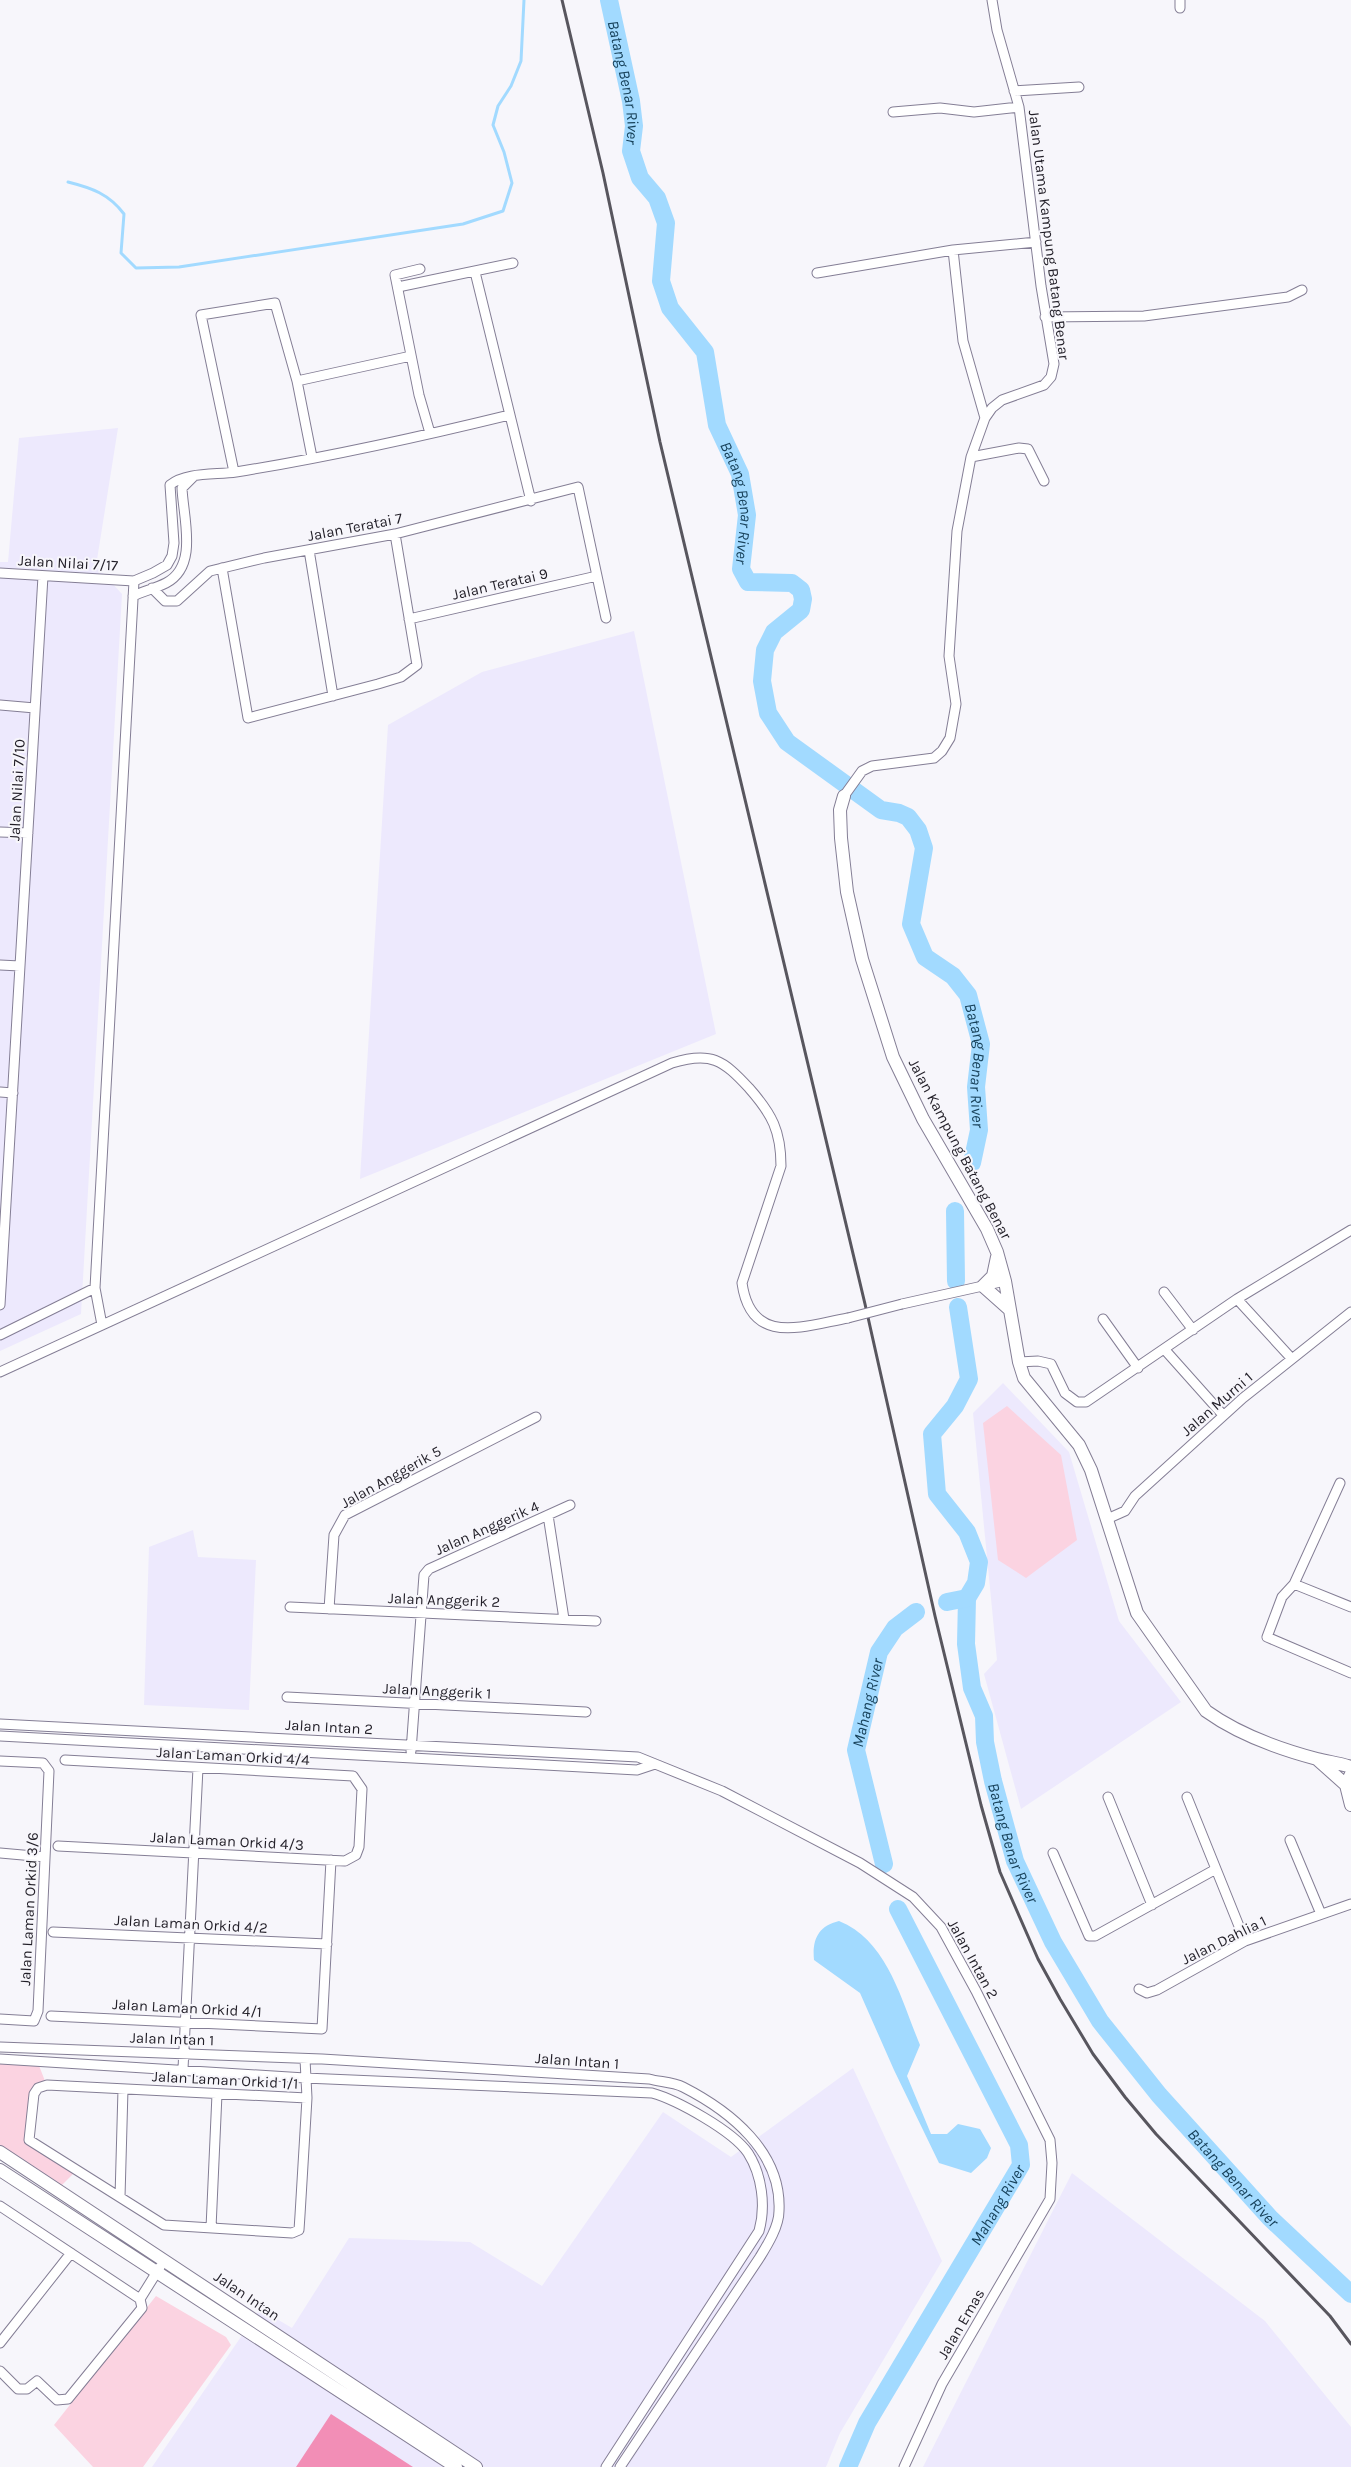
<svg xmlns="http://www.w3.org/2000/svg" width="1351" height="2467" font-family="Karla,sans-serif">
<style>
.built{fill:#ede9fd}
.green{fill:#fbd3e1}
.forest{fill:#f28eb6}
.water{fill:#a2daff}
.lines{fill:none;stroke-linecap:round;stroke-linejoin:round}
.stream{stroke:#a2daff;stroke-width:3}
.river{stroke:#a2daff;stroke-width:18}
.street-casing{stroke:#847e95;stroke-width:11}
.secondary-casing{stroke:#847e95;stroke-width:14}
.street{stroke:#fff;stroke-width:9}
.secondary{stroke:#fff;stroke-width:12}
.rail{stroke:#58565e;stroke-width:3}
.street-bridge-casing{stroke:#847e95;stroke-width:11;stroke-linecap:butt}
.street-bridge{stroke:#fff;stroke-width:9}
.labels{text-anchor:middle;dominant-baseline:central;stroke-width:4;stroke-linejoin:round;paint-order:stroke}
.street-label{font-size:15px;fill:#211e27;stroke:#f7f6fb}
.water-label{font-size:16px;font-style:italic;fill:#18425b;stroke:#f7f6fb}
</style>
<rect width="100%" height="100%" fill="#f7f6fb"/>
<path class="built" d="M118,428L96,566L122,594L81,1314L0,1351V562H8L19,438Z
M634,631L716,1034L360,1179L388,725L482,672Z
M1003,1383L1069,1452L1119,1621L1181,1702L1021,1809L984,1674L997,1660L973,1413Z
M193,1530L198,1557L256,1560L249,1710L144,1705L149,1547Z
M853,2068L942,2261L840,2433L826,2467H152L260,2309L292,2328L349,2238L470,2242L542,2286L663,2112L731,2157Z
M1072,2173L1265,2321L1351,2427V2467H923Z"/>
<path class="green" d="M1007,1406L1061,1455L1077,1540L1026,1578L998,1560L983,1423Z
M0,2062L38,2063L45,2081L34,2087L30,2093L25,2140L75,2172L59,2188L0,2148Z
M156,2296L226,2337L231,2345L143,2467H93L54,2425Z"/>
<path class="forest" d="M331,2414L413,2467H296Z"/>
<path class="water" d="M839,1921C888,1941 901,2000 920,2045L907,2076L931,2134H947L958,2124L980,2129L991,2148L987,2158L971,2173L939,2163L894,2070L860,1993L814,1960C812,1940 818,1926 839,1921Z"/>
<g class="lines">
<path class="stream" d="M68,182C92,188 109,194 124,214L121,253L136,268L179,267L463,224L503,211L512,183L504,152L493,125L498,106L511,86L521,61L524,0"/>
<g class="river">
<path id="s1" d="M609,0L631,101L634,126L631,151L640,178L657,198L666,223L661,281L670,308L705,352L717,425L740,474L747,515L741,569L748,582L792,583L801,590L803,599L801,610L774,632L765,650L762,681L768,713L787,742L881,810L899,813L908,817L918,830L924,848L911,924L925,957L953,976L968,995L981,1044L976,1087L979,1130L972,1163"/>
<path d="M955,1211L956,1281"/>
<path id="s2" d="M958,1307L969,1379L955,1406L932,1434L937,1494L967,1532L979,1562L976,1583L967,1598L966,1644L972,1688L984,1716L985,1742L993,1781L1015,1861L1053,1942L1100,2021L1159,2095L1270,2218L1351,2294"/>
<path d="M947,1602L967,1598"/>
<path id="s3" d="M884,1864L856,1750L879,1652L895,1628L916,1612"/>
<path id="s4" d="M848,2467L867,2423L1021,2165L1019,2145L898,1909"/>
</g>
<g class="street-casing">
<path id="street" d="M1180,0V8
M1014,91L1079,87
M893,112L940,108L974,112L1019,107
M953,250L963,341L985,418
M420,269L395,275L419,395L430,433
M475,272L531,501
M817,273L953,250L1036,242
M398,287L513,263
M1045,317L1144,316L1288,297L1302,290
M297,381L411,356
M971,457L1019,448L1028,449L1044,481
M234,472L201,315L275,303L297,381L312,457
M309,550L333,696
M222,568L248,718L378,684L401,677L417,665L395,534
M0,573L134,581L153,573L167,565L172,556L174,543L170,485C186,472 216,475 236,472C328,457 419,437 509,415
M152,588L165,601H177L210,571L264,558L395,534L578,487L606,618
M133,596C144,591 156,588 166,583C199,566 183,517 182,488L193,477
M409,619L597,576
M0,705L35,708
M844,796L862,771L872,766L934,758L942,751L950,738L956,704L949,656L957,531L971,457L985,418L992,408L1002,400L1044,385L1051,377L1054,364L1041,286L1019,107L997,30L992,0
M0,832L28,833
M0,965L20,966
M0,1092L13,1093
M1164,1292L1193,1330
M1237,1299L1292,1359
M902,1304L1005,1281
M0,1305L43,576
M1103,1319L1138,1368
M102,1325L95,1288L134,581
M0,1335L95,1288
M1165,1350L1223,1415
M1019,1362L1038,1361L1051,1364L1065,1393L1077,1402H1086L1237,1299L1351,1230
M0,1372L672,1063C711,1051 723,1060 749,1088C772,1114 781,1131 781,1166L742,1283C751,1347 803,1326 848,1318
M1340,1483L1294,1584L1282,1597L1267,1637L1351,1673
M548,1515L564,1619
M1107,1519L1125,1511L1135,1496L1243,1398L1351,1312
M1294,1584L1351,1607
M290,1607L596,1621
M329,1609L334,1535L345,1515L536,1417
M287,1697L586,1712
M0,1724L638,1757L722,1791L860,1863L913,1897L941,1927L976,1991L1050,2140L1052,2163L1050,2199L942,2384L904,2467
M0,1736L637,1770L655,1764
M411,1751L424,1575L429,1569L570,1505
M0,1761L43,1763L49,1771L38,2011L34,2021L0,2019
M1108,1797L1152,1905
M1187,1797L1245,1941
M1290,1840L1321,1914
M58,1846L345,1861L356,1855L359,1847L362,1789L353,1776L65,1760
M0,1853L45,1857
M1053,1853L1089,1936H1095L1216,1869
M53,1932L327,1944
M1139,1989L1147,1993L1157,1990L1245,1941L1351,1904
M51,2016L322,2029L331,1860
M0,2047L322,2059L649,2079C660,2082 673,2082 683,2087C730,2111 782,2152 779,2211C779,2226 768,2244 760,2257L620,2467
M0,2059L305,2078L652,2093C677,2100 733,2131 748,2153C762,2175 766,2206 759,2231L606,2467
M305,2059L307,2098L300,2215L299,2230L292,2233L164,2225L29,2140L34,2094L38,2088L47,2085L307,2098
M183,2069L198,1768
M120,2197L123,2089
M0,2206L140,2299
M211,2228L217,2094
M140,2299L160,2267
M0,2343L71,2253
M0,2371L18,2389H27L37,2381L57,2400L68,2399L142,2308L140,2299"/>
</g>
<g class="secondary-casing">
<path id="secondary" d="M844,796L840,810L841,838L847,892L862,959L893,1057L923,1119L987,1229L997,1252L1005,1281L1019,1362L1024,1378L1079,1445L1091,1470L1137,1613L1206,1711C1238,1734 1279,1749 1317,1759C1328,1762 1340,1763 1351,1767
M997,1257L993,1276L983,1286L1010,1310
M1318,1760L1346,1785
M1351,1774L1346,1785L1351,1805
M0,2152L476,2467
M0,2170L456,2467"/>
</g>
<use href="#street" class="street"/>
<use href="#secondary" class="secondary"/>
<path class="rail" d="M562,0L603,173L660,442L865,1304L935,1616L981,1805L1000,1872L1038,1959L1060,1999L1093,2054L1125,2097L1156,2134L1330,2316L1351,2344"/>
<g class="street-bridge-casing">
<path id="street-bridge" d="M848,1318L902,1304"/>
</g>
<use href="#street-bridge" class="street-bridge"/>
</g>
<g class="labels">
<g class="street-label">
<text transform="translate(1049 235) rotate(83)">Jalan Utama Kampung Batang Benar</text>
<text transform="translate(355 527) rotate(-11)">Jalan Teratai 7</text>
<text transform="translate(68 563) rotate(3)">Jalan Nilai 7/17</text>
<text transform="translate(500 584) rotate(-13)">Jalan Teratai 9</text>
<text transform="translate(17 790) rotate(-87)">Jalan Nilai 7/10</text>
<text transform="translate(960 1149) rotate(62)">Jalan Kampung Batang Benar</text>
<text transform="translate(1217 1404) rotate(-41)">Jalan Murni 1</text>
<text transform="translate(391 1477) rotate(-29)">Jalan Anggerik 5</text>
<text transform="translate(487 1528) rotate(-24)">Jalan Anggerik 4</text>
<text transform="translate(444 1600) rotate(2)">Jalan Anggerik 2</text>
<text transform="translate(437 1691) rotate(3)">Jalan Anggerik 1</text>
<text transform="translate(329 1727) rotate(3)">Jalan Intan 2</text>
<text transform="translate(233 1756) rotate(3)">Jalan Laman Orkid 4/4</text>
<text transform="translate(227 1841) rotate(3)">Jalan Laman Orkid 4/3</text>
<text transform="translate(29 1909) rotate(-87)">Jalan Laman Orkid 3/6</text>
<text transform="translate(191 1924) rotate(3)">Jalan Laman Orkid 4/2</text>
<text transform="translate(1224 1940) rotate(-26)">Jalan Dahlia 1</text>
<text transform="translate(973 1959) rotate(61)">Jalan Intan 2</text>
<text transform="translate(187 2008) rotate(3)">Jalan Laman Orkid 4/1</text>
<text transform="translate(172 2039) rotate(2)">Jalan Intan 1</text>
<text transform="translate(577 2061) rotate(4)">Jalan Intan 1</text>
<text transform="translate(225 2080) rotate(3)">Jalan Laman Orkid 1/1</text>
<text transform="translate(247 2296) rotate(34)">Jalan Intan</text>
<text transform="translate(961 2324) rotate(-60)">Jalan Emas</text>
</g>
<g class="water-label">
<text stroke="none"><textPath href="#s1" startOffset="84">Batang Benar River</textPath></text>
<text stroke="none"><textPath href="#s1" startOffset="534">Batang Benar River</textPath></text>
<text stroke="none"><textPath href="#s1" startOffset="1268">Batang Benar River</textPath></text>
<text stroke="none"><textPath href="#s3" startOffset="166">Mahang River</textPath></text>
<text stroke="none"><textPath href="#s2" startOffset="571">Batang Benar River</textPath></text>
<text stroke="none"><textPath href="#s2" startOffset="976">Batang Benar River</textPath></text>
<text stroke="none"><textPath href="#s4" startOffset="302">Mahang River</textPath></text>
</g>
</g>
</svg>
